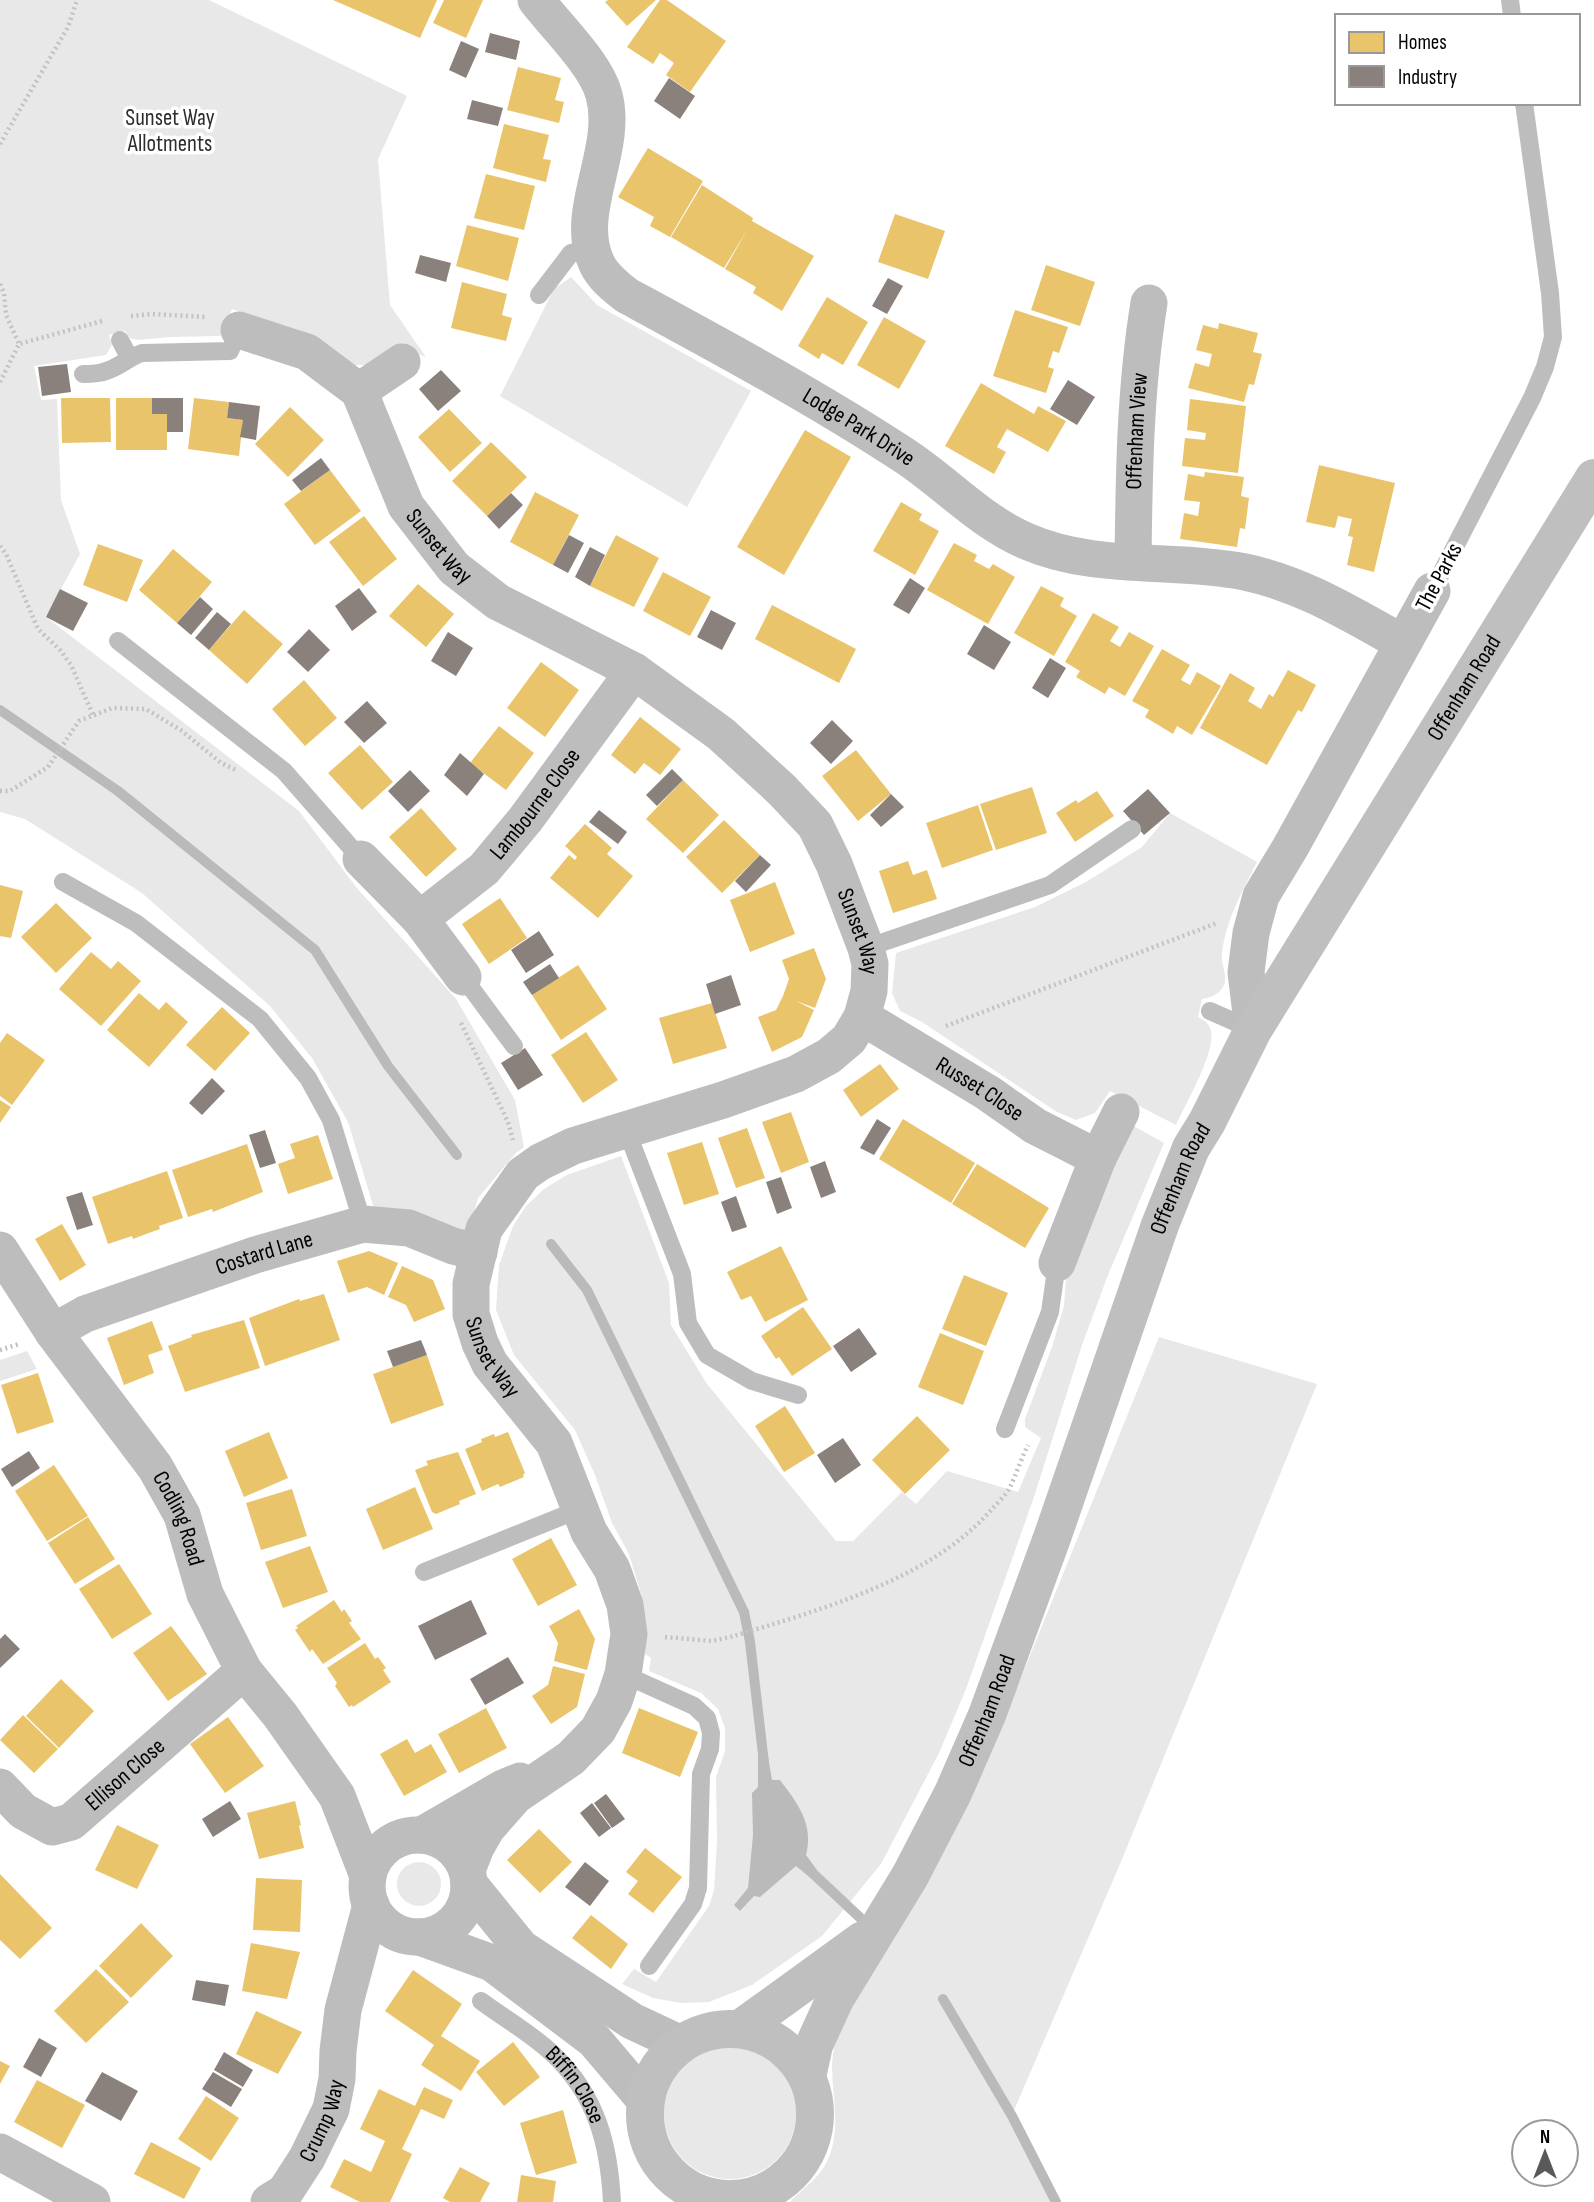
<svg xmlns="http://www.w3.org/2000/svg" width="1594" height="2202" font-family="'Sofia Sans Condensed',sans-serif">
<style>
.green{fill:#e8e8e8}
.water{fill:#bababa}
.homes{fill:#e9c46a}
.industry{fill:#8a817c}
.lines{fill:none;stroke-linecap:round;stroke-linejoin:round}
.stream{stroke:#bababa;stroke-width:10}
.path{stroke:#c2c2c2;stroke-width:4.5;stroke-dasharray:2 3.5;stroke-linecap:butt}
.service{stroke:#bdbdbd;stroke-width:18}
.minor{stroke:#bdbdbd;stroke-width:37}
.secondary{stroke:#bfbfbf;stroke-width:38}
.labels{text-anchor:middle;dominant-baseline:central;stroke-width:7;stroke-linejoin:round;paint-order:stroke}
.park-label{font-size:23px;fill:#2c2c2c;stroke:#fff}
.street-label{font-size:23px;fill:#000;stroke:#fff}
</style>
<rect width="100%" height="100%" fill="#fff"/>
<path class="green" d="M0,0H209L407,96L378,159L390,305L426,357L402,348L368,365H353L302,331L232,309L220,336L171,337L138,340L130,338L125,331L109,335L112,345L106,355L34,366L41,400L57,399L61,500L80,554L46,617L299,811L356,887L456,999L515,1100L524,1147L516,1153L478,1198L464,1248L379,1225L348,1122L312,1058L269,1005L142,893L25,819L0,812Z
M571,277L597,305L751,391L687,507L500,396L554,289Z
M1170,813L1257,862C1242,892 1226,920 1222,953C1220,966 1231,978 1221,990C1216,996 1208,998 1202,999L1198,1017C1203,1020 1208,1022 1210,1028C1219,1047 1185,1105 1176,1125L1110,1091L1095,1113L1076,1120L1057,1112L922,1022L900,1011L892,993L896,953L1035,907L1086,882L1142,847Z
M1134,1126L1164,1143L1108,1275L1082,1345L1034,1497L966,1689L939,1753L881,1864L822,1936L752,1985L709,2002L681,2003L653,1998L622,1984L634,1969L656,1982L709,1906L714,1890L717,1841L716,1777L725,1751V1728L718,1709L701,1693L649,1671L651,1658L645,1654L642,1597L629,1554L612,1523L595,1475L575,1430L514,1355L496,1310L499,1265L513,1226L526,1206L544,1189L567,1175L621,1156L669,1283L671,1325L707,1384L836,1541H853L902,1492L916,1504L947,1471L1018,1492L1041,1438L1025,1427V1419L1052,1347L1064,1306L1066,1277L1106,1173Z
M1159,1337L1317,1384L1120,1864L1012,2115L1056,2202H790C800,2191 816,2180 824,2167C843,2135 832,2099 832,2065C833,2048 837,2034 843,2018L1012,1700Z
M27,1351L37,1369L0,1381V1360Z
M397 1884a22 22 0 1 1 44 0a22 22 0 1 1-44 0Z
M664 2113a66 66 0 1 1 132 0a66 66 0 1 1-132 0Z"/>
<path class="water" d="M767,1751L772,1780H780C798,1804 814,1824 806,1855L817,1870L812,1879L796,1866L760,1897L754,1896L740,1911L734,1905L748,1888L753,1835L752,1793L758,1787V1752Z"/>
<path class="homes" d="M333,0H437L420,38Z
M444,0H483L466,38L433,23Z
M608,0H656L627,26L605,2Z
M660,0H667L726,41L690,92L666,75L674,63L660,53L653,64L627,47Z
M518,67L561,78L555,100L564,102L559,123L507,110Z
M504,124L549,135L543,159L551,160L546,182L493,168Z
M648,148L703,181L670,237L650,226L654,217L618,197Z
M486,174L535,186L524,230L474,218Z
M702,185L753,218L752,221L814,256L782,311L753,293L756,287L725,269L747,230L724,268L671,237Z
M895,214L945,231L928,279L878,262Z
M467,225L519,238L508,281L456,266Z
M1046,265L1095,282L1080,326L1031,310Z
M462,282L507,294L502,315L512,318L506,341L451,328Z
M827,297L868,322L843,365L822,353L819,359L798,346Z
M1015,310L1068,327L1059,353L1053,351L1048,367L1054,369L1046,393L993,376Z
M884,317L926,341L899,389L857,365Z
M1219,323L1258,333L1253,352L1262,354L1254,385L1249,384L1244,402L1188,388L1195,363L1209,367L1212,354L1196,350L1203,325L1218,329Z
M981,383L1034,414L1038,406L1066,421L1048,452L1007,429L997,447L1006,452L994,474L945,446Z
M61,398H110L111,442L62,443Z
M116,398H152V414H167V450H116Z
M194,398L229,402L227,418L243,420L239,456L188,449Z
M1190,399L1246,406L1238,473L1182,466L1185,438L1205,440L1206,433L1187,430Z
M290,407L324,440L288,477L255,444Z
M449,409L482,443L450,472L418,437Z
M805,430L851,457L784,575L737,547Z
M491,442L527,477L487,516L452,481Z
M1319,465L1395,483L1374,572L1347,565L1353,537L1348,536L1352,519L1338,516L1335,528L1306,522Z
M330,470L361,511L315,545L284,504Z
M1205,472L1244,477L1241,496L1249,498L1245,529L1240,528L1237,547L1180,539L1184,513L1198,516L1200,502L1184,500L1188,474L1204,477Z
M535,492L579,515L553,565L510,542Z
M901,502L922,514L919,520L939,531L915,575L873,551Z
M364,516L397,559L363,586L329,542Z
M616,535L659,558L634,607L590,586Z
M954,543L977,555L974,561L989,569L993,564L1015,577L988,624L927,590Z
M98,544L143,560L127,602L83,585Z
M173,549L212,582L177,623L139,590Z
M663,572L711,597L690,636L643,611Z
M418,584L454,614L426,647L389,616Z
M1041,586L1064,598L1060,606L1077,616L1054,656L1014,633Z
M772,605L856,649L839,683L755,639Z
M244,610L283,644L247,684L209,650Z
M1093,613L1119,627L1110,641L1120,647L1129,632L1154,646L1125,696L1109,687L1105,694L1076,677L1080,671L1065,662Z
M1162,649L1190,665L1181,680L1190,685L1197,672L1221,686L1192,735L1177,726L1173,734L1145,717L1149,710L1132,701Z
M541,662L579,690L545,737L507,708Z
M1288,670L1316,685L1302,712L1298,710L1267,765L1200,728L1230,673L1255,688L1248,701L1261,709L1269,694L1273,697Z
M304,680L337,718L305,746L272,709Z
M640,717L681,749L660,775L644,763L635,774L611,755Z
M499,726L534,753L506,790L470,763Z
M360,745L393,782L362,810L328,773Z
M856,750L891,794L858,821L822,776Z
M683,780L719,815L683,853L646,819Z
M1032,787L1047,833L996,850L980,804Z
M1097,791L1114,816L1075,842L1056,813L1076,800L1078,803Z
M978,805L993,850L942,868L926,823Z
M421,808L457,849L426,877L389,837Z
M724,820L760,855L722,893L686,857Z
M585,824L612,848L607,854L633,876L598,918L550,878L569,855L575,860L577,857L565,846Z
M908,861L913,875L927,870L937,899L893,913L879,871Z
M775,882L795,934L750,952L730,900Z
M0,885L23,891L11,938L0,936Z
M500,898L527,938L489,964L462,924Z
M56,903L92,938L56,973L21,937Z
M814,948L826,979L815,1008L796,1001L814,1010L802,1037L772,1052L758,1017L776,1010L783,996L789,979L782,960Z
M91,952L111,969L118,961L141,981L101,1026L59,989Z
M578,965L607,1009L561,1040L532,995Z
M139,993L159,1010L166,1002L188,1022L149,1067L107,1030Z
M712,1003L727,1048L673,1064L659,1018Z
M222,1007L250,1033L215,1071L186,1045Z
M586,1032L618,1080L583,1103L551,1055Z
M7,1033L45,1060L12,1105L0,1096V1043Z
M880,1064L899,1089L861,1117L843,1090Z
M0,1100L11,1107L0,1123Z
M791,1112L809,1162L781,1173L762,1122Z
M903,1119L975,1163L951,1203L879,1159Z
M747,1128L765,1178L736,1188L718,1138Z
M318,1135L333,1179L288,1194L278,1164L295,1158L290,1144Z
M702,1142L719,1194L684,1205L667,1153Z
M247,1144L263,1192L213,1212L212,1209L188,1217L172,1170Z
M977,1164L1049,1208L1025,1248L952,1204Z
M167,1171L183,1218L159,1226L160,1229L146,1234L133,1239L132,1236L108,1244L92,1197Z
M62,1224L86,1265L60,1281L35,1239Z
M781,1246L808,1300L765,1322L751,1296L741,1300L727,1272Z
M369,1251L398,1263L384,1295L367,1287L348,1293L337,1261Z
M402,1266L433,1280L445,1309L414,1322L406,1305L388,1297Z
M964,1275L1008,1293L986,1346L942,1329Z
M324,1294L340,1340L265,1366L249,1318L299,1299L300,1301Z
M803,1307L832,1349L792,1376L779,1357L776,1359L761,1336Z
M244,1320L260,1368L185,1392L168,1346L192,1337L191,1335Z
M152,1321L163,1350L148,1355L154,1373L124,1385L107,1338Z
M940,1333L984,1351L963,1405L918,1387Z
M427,1355L444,1405L391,1424L373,1374Z
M38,1373L54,1422L17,1434L1,1385Z
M785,1406L815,1453L784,1472L755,1426Z
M917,1416L950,1450L905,1494L872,1460Z
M269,1432L288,1478L244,1497L225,1451Z
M508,1432L525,1473L523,1475L524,1477L500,1487L498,1484L482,1491L465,1449L482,1442L481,1439L494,1434L495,1437Z
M458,1452L476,1494L459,1501L460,1504L436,1514L432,1512L415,1470L428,1465L426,1461Z
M54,1465L88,1516L47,1541L15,1491Z
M415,1487L433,1529L383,1550L366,1509Z
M292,1489L307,1536L261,1550L246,1503Z
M88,1517L115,1559L75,1584L48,1543Z
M551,1538L577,1585L538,1606L512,1559Z
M310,1546L328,1592L283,1608L265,1562Z
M119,1564L152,1614L112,1639L79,1589Z
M334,1600L342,1612L344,1609L352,1621L349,1623L361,1639L323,1664L312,1649L310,1652L295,1630L298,1628L296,1626Z
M579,1609L595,1639L587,1670L554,1661L558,1643L549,1626Z
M171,1626L207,1674L168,1701L133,1653Z
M365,1643L375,1659L378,1657L386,1668L383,1670L391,1682L353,1707L352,1705L349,1707L335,1686L337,1683L327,1668Z
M553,1666L585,1674L577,1707L551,1724L532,1696L548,1685Z
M61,1679L94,1711L59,1748L26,1716Z
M486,1708L507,1748L459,1773L438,1734Z
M639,1708L698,1732L680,1777L622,1753Z
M23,1715L58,1749L34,1773L0,1740Z
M228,1717L264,1766L225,1793L190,1744Z
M407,1739L415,1753L431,1744L447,1772L404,1796L380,1754Z
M295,1801L301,1825L299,1826L304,1848L259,1859L247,1813Z
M117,1825L159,1845L137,1889L95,1870Z
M539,1829L572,1862L540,1893L507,1860Z
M645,1848L682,1877L653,1913L628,1894L638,1881L626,1872Z
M0,1874L52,1928L20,1959L0,1940Z
M256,1878L302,1880L300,1932L253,1930Z
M591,1915L628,1944L611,1969L572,1938Z
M141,1923L173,1956L131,1998L99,1966Z
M251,1943L300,1952L287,1999L242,1991Z
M96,1969L129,2002L86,2043L54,2011Z
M413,1970L462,2004L441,2036L480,2061L461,2091L421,2065L434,2045L385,2011Z
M256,2011L302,2032L278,2074L236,2054Z
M513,2042L540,2077L504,2106L476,2072Z
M0,2061L10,2066L0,2084Z
M37,2080L85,2105L62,2148L14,2122Z
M424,2087L453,2100L444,2119L421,2109L402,2149L412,2154L390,2202H360L330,2187L344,2159L371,2172L385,2141L360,2129L379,2089L415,2106Z
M206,2096L239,2118L211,2161L178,2139Z
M563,2110L577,2163L536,2175L520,2123Z
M151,2142L201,2168L184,2199L134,2174Z
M460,2167L490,2183L480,2202H450L443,2198Z
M521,2175L556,2181L553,2202H517Z"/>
<path class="industry" d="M490,33L520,41L516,60L485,52Z
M461,41L479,49L466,78L449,70Z
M669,78L695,96L680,119L654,101Z
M472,100L503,108L498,126L467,119Z
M420,255L451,263L446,282L415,273Z
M888,278L903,286L887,314L872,306Z
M67,364L71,392L42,396L38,367Z
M441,370L461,391L438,411L419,389Z
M1068,380L1095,397L1077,425L1050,409Z
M152,398H183V432H167V414H152Z
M229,402L260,406L256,440L240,437L243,420L227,418Z
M321,458L330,470L301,491L292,480Z
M511,493L523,505L499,529L487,516Z
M569,535L584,543L568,573L553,565Z
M590,547L605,555L590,586L575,577Z
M910,578L925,588L909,614L893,605Z
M359,588L377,612L352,631L335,606Z
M60,589L88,603L73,631L46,617Z
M200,597L213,609L191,635L177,623Z
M711,610L736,623L722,650L697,637Z
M217,612L231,624L209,650L195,638Z
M984,625L1011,642L994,670L967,654Z
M309,629L330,650L308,672L287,652Z
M448,632L473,648L456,676L431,661Z
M1050,658L1066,668L1048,698L1032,688Z
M367,701L387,723L364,743L344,722Z
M832,720L853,741L831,764L810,743Z
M460,753L484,774L467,796L444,775Z
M672,769L683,780L657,806L646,795Z
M410,770L430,791L408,812L388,791Z
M1148,789L1170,813L1144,835L1123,811Z
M891,794L904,807L881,827L870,815Z
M599,810L627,832L618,844L589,822Z
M760,855L771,865L746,892L735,881Z
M539,931L554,955L526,973L511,950Z
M550,964L559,978L532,995L523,982Z
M731,975L741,1005L715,1014L706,984Z
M525,1048L543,1075L518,1090L501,1063Z
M212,1078L225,1091L202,1115L189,1103Z
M877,1119L891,1128L874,1155L860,1148Z
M265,1130L276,1163L260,1168L249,1135Z
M825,1161L836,1192L821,1198L810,1167Z
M781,1177L792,1208L777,1214L766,1182Z
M82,1192L93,1225L77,1230L66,1197Z
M736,1196L747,1227L732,1232L721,1202Z
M859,1328L877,1354L851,1372L833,1346Z
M421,1340L427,1355L393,1367L387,1351Z
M843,1438L861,1465L835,1483L817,1455Z
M29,1451L40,1468L12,1487L1,1469Z
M471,1600L487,1634L435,1660L418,1626Z
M5,1634L20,1649L0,1668V1639Z
M508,1657L524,1683L485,1705L470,1679Z
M606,1794L625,1819L612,1828L594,1803Z
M230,1801L241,1819L213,1837L202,1819Z
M592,1803L611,1828L599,1837L580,1813Z
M585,1862L609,1881L590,1906L565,1887Z
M196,1980L229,1985L225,2006L192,2000Z
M39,2038L57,2048L41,2077L23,2067Z
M224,2052L253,2070L243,2087L214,2070Z
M102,2072L138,2091L121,2121L85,2101Z
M213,2072L242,2089L231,2107L202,2089Z"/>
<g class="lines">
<path class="stream" d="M0,710L118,791L315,950L388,1066L457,1155
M551,1244L587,1290L744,1612L750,1642L764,1763
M805,1866L870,1927
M943,1999L1012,2116L1056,2202"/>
<path class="path" d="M0,144L68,27L77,0
M0,284L4,293L6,315L19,344
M131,316L152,314L206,317
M0,382L19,344L102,321
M0,546L6,554L38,629L60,650L71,665L93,715
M0,791H10L48,767L79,721L112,708L146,709L182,731L221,763L236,770
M461,1023L508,1122L513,1140
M946,1026L1217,923
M0,1350L19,1344
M665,1637L712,1641L730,1637C817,1611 931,1580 992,1509C997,1503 1005,1496 1009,1489C1016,1475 1021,1459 1028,1445"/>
<g class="service">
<path d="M1510,0L1512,16"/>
<path d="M539,295L571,253L592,248"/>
<path d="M120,340L129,357"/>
<path d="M83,374C90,374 99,374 106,371C120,367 129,357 142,353L230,351L239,330"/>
<path d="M1432,591L1532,398L1545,367L1553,337L1550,293L1524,103"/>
<path d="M118,641L284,771L361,859"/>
<path d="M63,882L136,923L260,1019L308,1078L331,1120L363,1224"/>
<path d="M866,948L1050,885L1132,829"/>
<path d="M463,977L514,1046"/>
<path d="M1210,1011L1253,1030"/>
<path d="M626,1129L682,1274L688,1323L707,1355L752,1381L798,1395"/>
<path d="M1005,1429L1050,1312L1057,1263"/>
<path d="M424,1572L580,1509"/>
<path d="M623,1674L694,1706L707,1718L711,1733L710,1749L701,1774L698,1888L693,1904L649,1966"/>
<path id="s1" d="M481,2001C505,2019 534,2035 555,2056C597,2097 609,2145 612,2202"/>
</g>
<g class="minor">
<path id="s2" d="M536,0C556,26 596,64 604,95C619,150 572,213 597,264C603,277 615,286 626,295C720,346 815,397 905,456C946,483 980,521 1026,541C1094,571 1173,558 1245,572C1303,584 1352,615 1403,643"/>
<path id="s3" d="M239,330L307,352L359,391L406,506L454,568L498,602L634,671L721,734L782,790L815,825L834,864L866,948L870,964L869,991L862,1017L849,1039L829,1056L796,1074L723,1100L573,1146L540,1162L523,1174L484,1229L471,1284V1314L480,1343L490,1364L554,1443L589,1532L612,1569L625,1605L629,1634L623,1674L614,1701L598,1730L571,1758L515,1796L487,1828L476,1847L467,1870"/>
<path d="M359,391L402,362"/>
<path id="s4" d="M1133,561C1134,474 1135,389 1149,303"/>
<path d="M361,859L420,919L463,977"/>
<path id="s5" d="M420,919L484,869L525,820L634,671"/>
<path id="s6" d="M862,1017L988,1093L1035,1126L1098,1158L1121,1112"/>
<path d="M1253,1030L1246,972L1251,933L1261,896L1290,848L1432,591"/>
<path id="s7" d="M0,1250L53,1332L155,1467L182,1515L205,1594L244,1671L280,1715L337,1796L368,1876"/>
<path d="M1057,1263L1098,1158"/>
<path id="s8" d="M53,1332L85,1314L255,1255L363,1224L409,1228L453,1246L479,1252"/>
<path id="s9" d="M0,1787L23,1811L52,1827L71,1822L244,1671"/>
<path d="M422,1835L503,1788L520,1781"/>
<circle cx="418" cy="1886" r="51"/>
<path d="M469,1884L521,1948L632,2021L681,2044"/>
<path d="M420,1937L492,1963L594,2040L645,2100"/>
<path d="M0,2152L92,2202"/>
<path id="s10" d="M269,2202L285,2192L307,2158L331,2109L337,2079L338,2051L343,2010L371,1905"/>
</g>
<g class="secondary">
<path d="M740,2029L863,1940"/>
<circle cx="730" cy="2114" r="85"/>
<path id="s11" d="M807,2077L814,2045L835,1999L910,1876L953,1793L987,1715L1053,1535L1160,1225L1191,1148L1207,1122L1253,1030L1594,478"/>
</g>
</g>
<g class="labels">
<g class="park-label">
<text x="170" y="118">Sunset Way<tspan x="170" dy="26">Allotments</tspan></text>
</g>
<g class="street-label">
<text stroke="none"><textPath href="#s2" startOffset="600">Lodge Park Drive</textPath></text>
<text stroke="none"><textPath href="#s4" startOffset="130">Offenham View</textPath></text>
<text stroke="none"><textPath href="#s3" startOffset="313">Sunset Way</textPath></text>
<text transform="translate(1439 577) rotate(-62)">The Parks</text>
<text stroke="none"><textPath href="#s11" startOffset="1544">Offenham Road</textPath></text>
<text stroke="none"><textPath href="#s5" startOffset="164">Lambourne Close</textPath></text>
<text stroke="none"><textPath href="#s3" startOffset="901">Sunset Way</textPath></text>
<text stroke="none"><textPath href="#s6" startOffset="138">Russet Close</textPath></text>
<text stroke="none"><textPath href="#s11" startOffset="976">Offenham Road</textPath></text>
<text stroke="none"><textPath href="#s8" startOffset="226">Costard Lane</textPath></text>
<text stroke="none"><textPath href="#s3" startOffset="1573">Sunset Way</textPath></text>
<text stroke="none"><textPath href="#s7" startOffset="324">Codling Road</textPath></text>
<text stroke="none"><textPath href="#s11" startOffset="410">Offenham Road</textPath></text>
<text stroke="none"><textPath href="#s9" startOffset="158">Ellison Close</textPath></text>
<text stroke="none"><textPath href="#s1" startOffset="128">Biffin Close</textPath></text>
<text stroke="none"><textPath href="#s10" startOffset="100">Crump Way</textPath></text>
</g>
</g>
<rect x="1335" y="14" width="245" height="91" fill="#ffffff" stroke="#999999" stroke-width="2"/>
<rect x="1349" y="32" width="35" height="21" fill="#e9c46a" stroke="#999999" stroke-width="2"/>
<text x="1398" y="49" font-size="21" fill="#000000">Homes</text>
<rect x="1349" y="66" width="35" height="21" fill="#8a817c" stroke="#999999" stroke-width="2"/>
<text x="1398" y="84" font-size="21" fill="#000000">Industry</text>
<g transform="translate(1545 2153)"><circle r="33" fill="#ffffff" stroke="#999999" stroke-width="2"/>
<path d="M0-5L12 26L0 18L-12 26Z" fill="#595959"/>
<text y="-10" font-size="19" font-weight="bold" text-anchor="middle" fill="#000000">N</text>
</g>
</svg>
